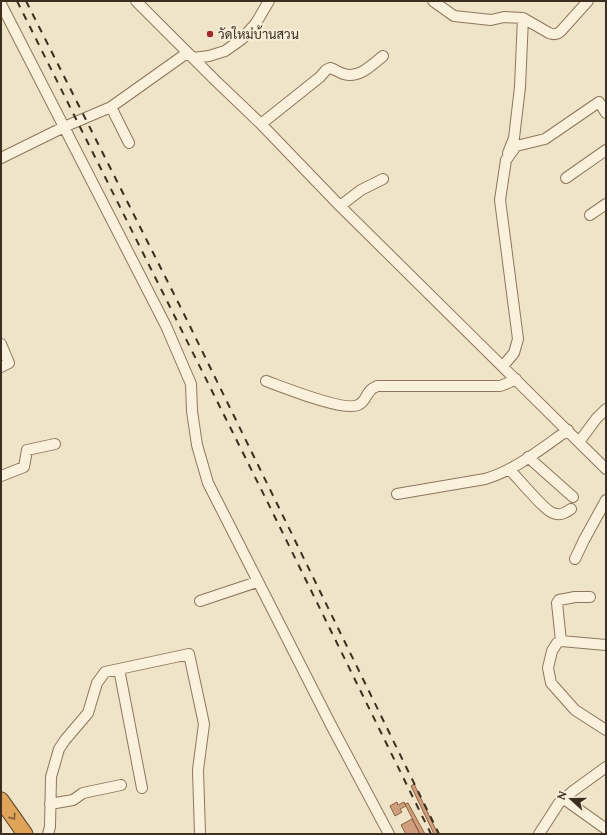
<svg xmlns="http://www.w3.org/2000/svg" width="607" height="835" font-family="Lora,Sarabun,serif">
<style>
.building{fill:#cf9f7d;stroke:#8d5f41}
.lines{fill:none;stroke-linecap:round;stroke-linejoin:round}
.minor-casing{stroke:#8d765c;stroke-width:12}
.highway-casing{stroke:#5b4430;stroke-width:17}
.minor{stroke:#faf1dc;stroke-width:10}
.highway{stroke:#e0a458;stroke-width:15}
.rail{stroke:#3d2e20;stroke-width:2;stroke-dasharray:7 7;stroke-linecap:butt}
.oneway{stroke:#7e5d36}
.poi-dot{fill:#9e2a2b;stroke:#f7eed8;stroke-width:1.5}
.labels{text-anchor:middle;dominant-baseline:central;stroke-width:4;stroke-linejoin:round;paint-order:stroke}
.poi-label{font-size:13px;fill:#3d2e20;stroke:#f7eed8;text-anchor:start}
</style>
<rect width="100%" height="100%" fill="#f0e4c8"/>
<path class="building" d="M414,784L438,834H434L411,786Z
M397,802L398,805L404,802L406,806L400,809L402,812L395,816L390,806Z
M408,803L425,834H420L405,804Z
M412,819L420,834H406L401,825Z"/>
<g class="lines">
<g class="minor-casing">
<path id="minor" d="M136,1L216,81L261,124L340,206L606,469
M433,1L454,16L491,20L504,17L523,18L520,87L514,138L508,153
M1,4L166,326L191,384L192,411L197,445L208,483L332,727L389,834
M523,18L549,33C554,35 557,35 561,31L588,1
M193,58L209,56L225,51L242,39L256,23L269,1
M111,107L129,143
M261,124L320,77L326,70L330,68C335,69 339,73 344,74C359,79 373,64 383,56
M1,158L64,127L111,107L187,53
M566,178L606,150
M340,206L361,190L383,179
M590,215L606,204
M1,344L9,363L1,367
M503,366L514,353L518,339L500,200L506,160L516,146L545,139L599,102L606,113
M266,381C283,387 344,412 358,405C366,402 366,393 372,389C373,388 376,387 377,386H500L508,383L516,379
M579,442L596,419L606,409
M528,457L573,497
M509,469C517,477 545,511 553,513C560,516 565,513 571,509
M1,476L24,467L27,450L55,444
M397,494L485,479C516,470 542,448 568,430
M575,559L584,540L606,500
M200,601L257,582
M561,641L557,603L559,600L575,597H590
M606,645L561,641L557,643L552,651L548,668L551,683L575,710L606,730
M119,669L189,654L204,724L198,770L200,834
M564,799L606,829
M50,804L73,800L83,793L121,785
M48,834L50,827L51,777L59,749L65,740L88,713L97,683L105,672L119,669L142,788
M539,834L559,803L573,791L606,767"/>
</g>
<g class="highway-casing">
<path id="highway" d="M1,800L25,834"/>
</g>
<use href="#minor" class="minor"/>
<use href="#highway" class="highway"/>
<path class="rail" d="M17,1L266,499L431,834
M26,1L182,310L439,834"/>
</g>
<defs><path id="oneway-chevron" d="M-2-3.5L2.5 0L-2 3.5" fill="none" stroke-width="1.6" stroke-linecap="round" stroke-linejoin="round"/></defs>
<use class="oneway" href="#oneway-chevron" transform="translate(13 817) rotate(55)"/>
<circle class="poi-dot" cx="210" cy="34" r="4"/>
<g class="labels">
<g class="poi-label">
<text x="218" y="34">วัดใหม่บ้านสวน</text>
</g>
</g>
<rect width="607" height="835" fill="none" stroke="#3d2e20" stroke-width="4"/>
<g transform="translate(571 799) rotate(291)" stroke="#f7eed8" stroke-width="3" paint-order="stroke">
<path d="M0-3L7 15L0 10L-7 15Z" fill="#3d2e20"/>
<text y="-6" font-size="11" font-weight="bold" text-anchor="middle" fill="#3d2e20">N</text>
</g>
</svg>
